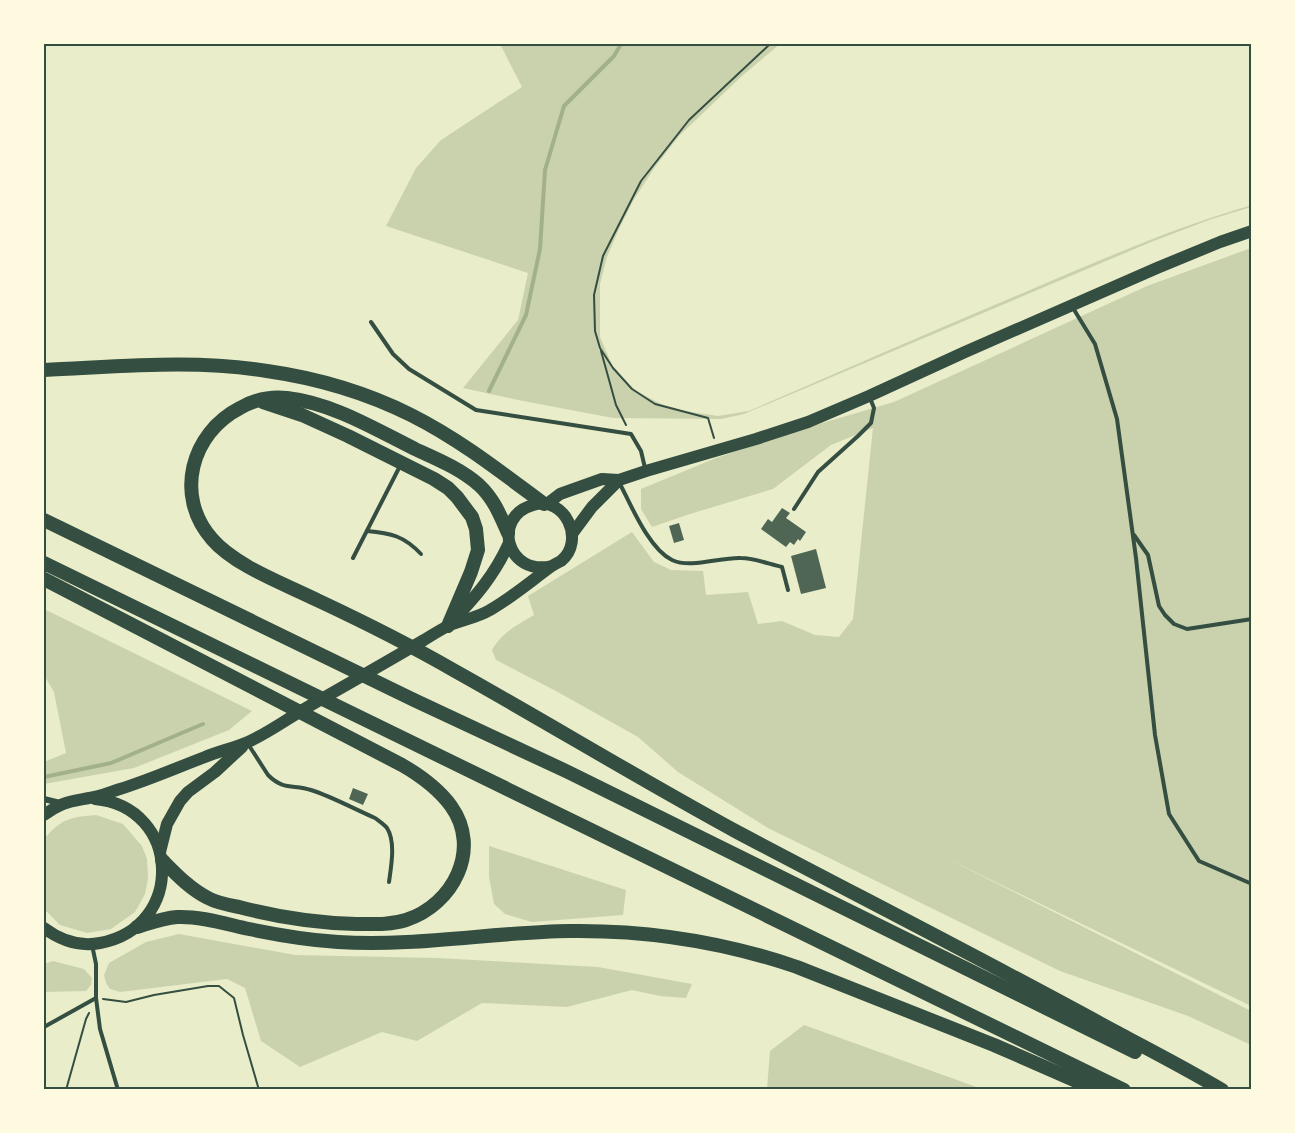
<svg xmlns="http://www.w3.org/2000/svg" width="1295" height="1133" font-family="'Exo 2',sans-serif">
  <rect width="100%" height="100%" fill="#e9edc9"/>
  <g fill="#cad2ad">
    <path d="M500 44H780L743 75 679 136 655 167 633 201 619 229 607 257 600 284V337L613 367 630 386 640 393 661 404 685 411 718 416 749 411C843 370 936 330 1030 290 1103 259 1175 227 1252 205L1251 207 1209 220 1151 242 744 414 721 419 613 418 518 400 463 388 518 320 528 273 386 226 416 168 441 140 522 87Z"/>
    <path d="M1251 248V1006L942 856 1251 1011V1045L1188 1016 1060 971 768 828 678 772 638 737 556 691 496 660 492 650C501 633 517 625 534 615L528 596 632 532 654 562 671 570 703 571 706 595 748 592 758 624 782 621 815 635 839 637 853 619 873 428 831 445 773 489 690 514 652 527 641 509V489L716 458 819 424 894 402 1147 286Z"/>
    <path d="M44 609 252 711 229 730 134 768 44 784V762L66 753 54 692 44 675Z"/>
    <path d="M96 815 123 824 142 846 147 859 148 879 145 894 135 912 111 929 87 933 60 925 44 909V839C61 819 70 817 96 815Z"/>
    <path d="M489 846 626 890 623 915 532 922 505 914 494 904 489 877Z"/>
    <path d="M179 934 295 955 438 958 598 967 692 984 686 998 660 996 632 990 567 1007 482 1003 417 1041 382 1032 300 1067 261 1041 245 988 227 979 120 992 110 989 106 983 104 975 109 963 146 942Z"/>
    <path d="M53 961 84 969 92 978 91 985 86 991 44 992V964Z"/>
    <path d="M804 1025 982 1089H767L770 1051Z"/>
  </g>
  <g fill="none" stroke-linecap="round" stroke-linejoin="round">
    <g stroke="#a3b18a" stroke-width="4">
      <path d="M489 391 526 315 540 249 545 170 564 106 614 56 621 44"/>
      <path d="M44 777 111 763 203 724"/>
    </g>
  </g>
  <g fill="#4f6655">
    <path d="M782 508 790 513 786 518 806 532 800 541 798 539 794 545 790 542 786 547 761 529 768 519 772 522Z"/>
    <path d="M679 523 684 540 674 543 669 526Z"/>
    <path d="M816 549 826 588 801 594 791 556Z"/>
    <path d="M353 788 368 794 363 805 349 799Z"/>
  </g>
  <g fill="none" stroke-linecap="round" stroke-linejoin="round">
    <g stroke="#344e41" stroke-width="2">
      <path d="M601 351 616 405 626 425"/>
      <path d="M714 438 708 418 655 404 632 389 613 368 600 348 595 331 594 295 603 256 641 181 689 120 770 44"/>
      <path d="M103 999 126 1002 154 995 208 986H219L234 998 243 1035 259 1090"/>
      <path d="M66 1090 86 1019 89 1013"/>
    </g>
    <g stroke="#344e41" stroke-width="4">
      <path d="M1073 308 1095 344 1117 419 1136 558 1155 735 1169 814 1199 861 1252 884"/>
      <path d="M371 322 393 354 409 369 476 410 631 434 641 451 645 468"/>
      <path d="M620 484C631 505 649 549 672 560 691 569 720 557 741 558 754 558 769 564 782 567L788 590"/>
      <path d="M794 509 818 472 858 436 871 423 874 408 870 398"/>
      <path d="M367 531C391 533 404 536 421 554"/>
      <path d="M1134 535 1148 555 1159 606 1165 615 1174 624 1187 629 1252 619"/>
      <path d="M353 558 400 466"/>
      <path d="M248 744 268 775C284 791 294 784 311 790 333 797 354 809 375 818 379 821 384 824 387 828 396 842 391 867 389 882"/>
      <path d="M92 945 96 964V998L100 1029 118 1090"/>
      <path d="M44 1027 96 998"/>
    </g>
    <path stroke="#344e41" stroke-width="6" d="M44 799 60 803"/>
    <g stroke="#344e41" stroke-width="12">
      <path d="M547 504 560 494 602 479 619 480 646 471 756 439 808 422 869 396 965 352 1157 268 1220 242 1252 231"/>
      <path d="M572 534 592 507 619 480"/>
      <path d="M451 623C476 596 494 576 509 543"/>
      <path d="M44 815C62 802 68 802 89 798 100 797 110 792 120 789 149 780 176 768 205 757 219 751 234 748 248 742 268 733 287 719 306 708 346 685 385 663 424 640 432 635 440 630 448 626 461 620 477 618 490 610 511 598 530 582 549 568 553 565 557 563 561 561 586 541 565 495 533 505 491 517 507 577 552 566"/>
      <path d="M160 852 167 824 180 801 188 792 215 772 242 747"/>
      <path d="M44 928C60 940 79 947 100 943 186 927 181 807 95 799"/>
    </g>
    <g stroke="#344e41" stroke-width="14">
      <path d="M44 370C117 367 194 359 267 371 316 378 367 393 411 415 459 439 501 472 544 504"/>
      <path d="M263 402 302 415 348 436 434 479 448 488 457 497 472 517 476 529 478 550 471 572 448 626"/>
      <path d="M44 520 414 700 568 772 1135 1052"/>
      <path d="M508 533C500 515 494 499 479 485 461 469 437 459 415 449 375 429 332 403 287 398 270 396 254 400 240 408 191 433 174 496 212 539 235 566 285 584 317 600 364 622 410 645 455 671 550 724 643 781 739 833 864 899 990 963 1114 1031 1150 1050 1187 1069 1222 1090"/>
      <path d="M44 563 1124 1090"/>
      <path d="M44 579 402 765C421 776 438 788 451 806 482 849 453 905 406 920 390 925 373 924 356 924 316 923 277 917 239 907 228 905 217 903 208 898 190 889 176 874 162 860"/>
      <path d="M137 927C150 923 163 918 177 917 200 916 226 924 249 929 278 935 308 940 338 942 416 947 493 932 570 931 647 930 724 942 797 967L994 1045 1097 1090"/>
    </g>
  </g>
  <rect width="1295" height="1133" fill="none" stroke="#fefae0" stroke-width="90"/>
  <rect x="45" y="45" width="1205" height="1043" fill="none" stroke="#344e41" stroke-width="2"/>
</svg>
